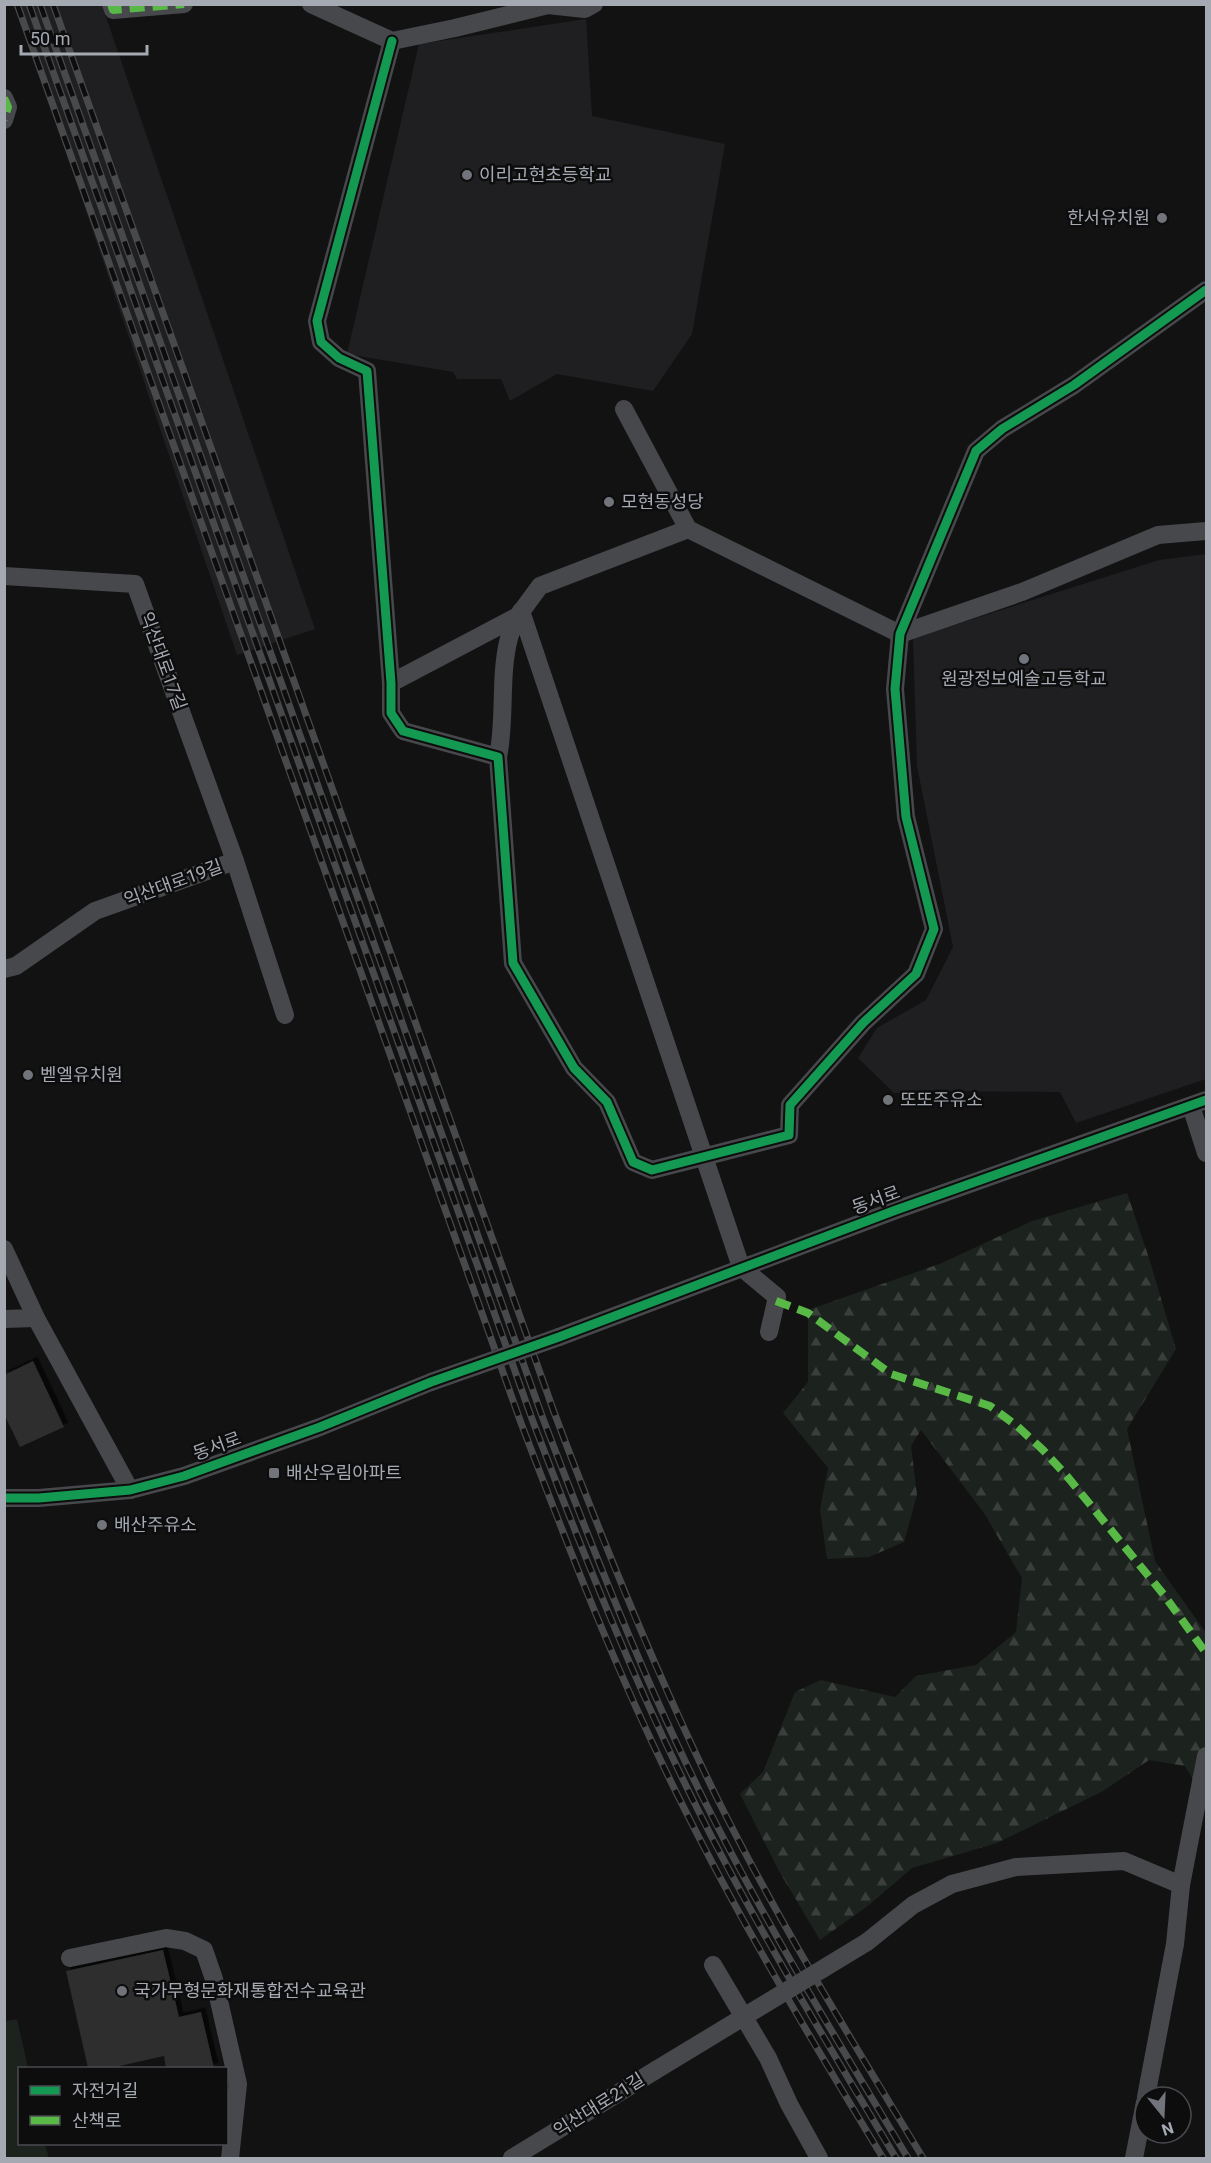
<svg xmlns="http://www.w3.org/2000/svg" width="1211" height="2163" font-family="Roboto,'Noto Sans KR',sans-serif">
  <defs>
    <pattern id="forest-firs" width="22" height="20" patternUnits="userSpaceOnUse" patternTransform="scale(1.5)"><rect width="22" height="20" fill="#1c221d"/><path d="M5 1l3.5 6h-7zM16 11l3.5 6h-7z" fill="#3a3f3b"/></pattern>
    <filter id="shadow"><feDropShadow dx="4.5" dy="-4.5" stdDeviation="0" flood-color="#0009"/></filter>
  </defs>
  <rect width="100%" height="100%" fill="#121213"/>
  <g fill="#1f1f21">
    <path d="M16 5H102L315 629 237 655Z"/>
    <path d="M586 19 592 116 725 144 692 334 653 391 557 374 510 401 501 379H457L453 372 347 354 419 44Z"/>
    <path d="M1206 554V1079L1076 1123 1060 1092 943 1091 894 1093 858 1058 877 1028 926 1000 953 947 917 766 913 638 1159 560Z"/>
  </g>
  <path fill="url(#forest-firs)" d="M1127 1193 1149 1258 1176 1349 1127 1429 1155 1561 1206 1633V1801L1185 1766 1149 1760 1103 1791 997 1843 912 1868 869 1905 820 1940 779 1871 740 1794 763 1772 795 1692 821 1680 895 1697 916 1676 976 1665 1016 1632 1022 1578 984 1513 921 1430 911 1446 917 1495 904 1542 869 1557 827 1559 820 1509 828 1468 783 1413 808 1382V1310L942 1263 1032 1221Z"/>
  <path fill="#1c221d" d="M17 2019 28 2068H20V2144H45L49 2158H5V2021Z"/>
  <g fill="#2d2d2e" filter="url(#shadow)">
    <path d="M33 1361 64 1427 20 1447 4 1414V1375Z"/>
    <path d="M163 1950 179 2017 201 2012 214 2068H166L164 2056 111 2068H88L66 1971Z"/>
  </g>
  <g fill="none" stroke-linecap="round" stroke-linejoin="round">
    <g stroke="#47484b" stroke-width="18">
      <path d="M111 4 113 10 184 4"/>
      <path d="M311 4 392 41 455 28 548 5 585 9 594 4"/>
      <path d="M392 41 317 321 321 342 339 358 367 371 391 683V713L403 731 498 757 513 963 574 1068 607 1102 633 1162 652 1170 789 1135 790 1105 863 1023 916 974 934 929 906 817 895 689 900 634 976 451 1002 429 1074 385 1206 290"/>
      <path d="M4 98 8 107 4 120"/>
      <path d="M624 409 688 529"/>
      <path d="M4 576 135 584 235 861 285 1015"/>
      <path d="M521 611 741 1267 777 1297 769 1332"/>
      <path d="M391 683 518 616 540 586 688 529 900 634 1022 592 1158 535 1206 531"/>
      <path d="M498 757C506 718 499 677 509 638 511 631 515 623 518 616"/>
      <path d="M4 969 16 966 95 911 235 861"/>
      <path d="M1191 1106 1206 1153"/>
      <path d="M4 1249 36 1318 130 1490"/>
      <path d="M4 1319 36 1318"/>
      <path d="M559 1337 896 1210 1206 1100"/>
      <path d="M4 1498H39L130 1490 184 1476 320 1427 431 1382"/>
      <path d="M867 1942 913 1905 952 1884 1016 1867 1124 1861 1181 1885"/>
      <path d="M70 1958 166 1938 185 1941 204 1950 214 1979 238 2084 230 2158"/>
      <path d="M713 1965 768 2058 789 2104 819 2158"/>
      <path d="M1146 2097 1175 1944 1181 1885 1206 1756"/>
      <path d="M512 2158 656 2070"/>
      <path d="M1134 2158 1145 2102"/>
    </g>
    <defs>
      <g id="rail">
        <path d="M17 4 521 1423C562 1530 603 1638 652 1742 719 1886 801 2023 883 2158"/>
        <path d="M29 4 532 1419C582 1551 634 1682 697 1808 757 1928 827 2043 896 2158"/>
        <path d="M40 4 542 1416C592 1547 643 1678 706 1804 767 1926 838 2042 908 2158"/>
        <path d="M53 4 554 1412C603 1542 655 1671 716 1796 778 1921 851 2039 923 2158"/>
      </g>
    </defs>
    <use href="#rail" stroke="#48494b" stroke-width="7"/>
    <use href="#rail" stroke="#0d0d0e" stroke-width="4.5" stroke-dasharray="14" stroke-linecap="butt"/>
    <g stroke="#47484b" stroke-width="18">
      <path d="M431 1382 559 1337"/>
      <path d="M656 2070 867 1942"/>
    </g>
    <g stroke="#58b947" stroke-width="8" stroke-dasharray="15 8" stroke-linecap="butt">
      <path d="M111 4 113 10 184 4"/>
      <path d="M4 98 8 107 4 120"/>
      <path d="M776 1301 808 1313 891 1374 990 1406 1017 1426 1043 1450 1066 1475 1164 1595 1206 1653"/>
    </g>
    <defs>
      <g id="cycleway">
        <path d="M392 41 317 321 321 342 339 358 367 371 391 683V713L403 731 498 757 513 963 574 1068 607 1102 633 1162 652 1170 789 1135 790 1105 863 1023 916 974 934 929 906 817 895 689 900 634 976 451 1002 429 1074 385 1206 290"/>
        <path d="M4 1498H39L130 1490 184 1476 320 1427 431 1382 559 1337 896 1210 1206 1100"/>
      </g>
    </defs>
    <use href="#cycleway" stroke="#0d0d0e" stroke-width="13"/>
    <use href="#cycleway" stroke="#139951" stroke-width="9"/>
  </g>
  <g fill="#71747a" stroke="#0d0d0e" stroke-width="2">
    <circle cx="467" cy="175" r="6"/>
    <circle cx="1162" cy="218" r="6"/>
    <circle cx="609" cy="502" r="6"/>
    <circle cx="1024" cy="659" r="6"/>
    <circle cx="28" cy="1075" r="6"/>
    <circle cx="888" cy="1100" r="6"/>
    <rect x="268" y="1467" width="12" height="12" rx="3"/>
    <circle cx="102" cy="1525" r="6"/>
    <circle cx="122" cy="1991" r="6"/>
  </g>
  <g text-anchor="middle" stroke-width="5" stroke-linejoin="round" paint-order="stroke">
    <g font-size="18" fill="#a4a9b2" stroke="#0d0d0e" text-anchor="start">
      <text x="479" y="181">이리고현초등학교</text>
      <text x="1150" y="224" text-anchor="end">한서유치원</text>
      <text x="621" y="508">모현동성당</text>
      <text x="1024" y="685" text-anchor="middle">원광정보예술고등학교</text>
      <text x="40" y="1081">벧엘유치원</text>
      <text x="900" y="1106">또또주유소</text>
      <text x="286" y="1479">배산우림아파트</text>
      <text x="114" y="1531">배산주유소</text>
      <text x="134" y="1997">국가무형문화재통합전수교육관</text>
    </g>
    <g font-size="18" fill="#a4a9b2" stroke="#0d0d0e">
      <text transform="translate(163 661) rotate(70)" y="6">익산대로17길</text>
      <text transform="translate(173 883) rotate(-20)" y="6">익산대로19길</text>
      <text transform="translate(876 1200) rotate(-20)" y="6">동서로</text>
      <text transform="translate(217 1446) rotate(-20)" y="6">동서로</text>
      <text transform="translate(599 2105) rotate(-32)" y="6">익산대로21길</text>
    </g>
  </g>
  <rect width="1211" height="2163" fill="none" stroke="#a4a9b2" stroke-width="12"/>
  <rect x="18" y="2067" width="210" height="78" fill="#0d0d0e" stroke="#494b50" stroke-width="1.5"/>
  <rect x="30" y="2086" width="30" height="9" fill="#139951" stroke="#494b50" stroke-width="1.5"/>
  <text x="72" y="2097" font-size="18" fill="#a4a9b2">자전거길</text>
  <rect x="30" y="2116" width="30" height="9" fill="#58b947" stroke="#494b50" stroke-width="1.5"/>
  <text x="72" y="2127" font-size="18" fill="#a4a9b2">산책로</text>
  <g transform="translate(1163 2115) rotate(162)"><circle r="28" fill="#0d0d0e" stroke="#494b50" stroke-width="1.5"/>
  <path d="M0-4.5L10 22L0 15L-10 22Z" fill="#71747a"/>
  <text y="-9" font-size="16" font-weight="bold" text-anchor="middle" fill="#a4a9b2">N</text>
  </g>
  <path d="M21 45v9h126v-9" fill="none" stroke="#a4a9b2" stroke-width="3"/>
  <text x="30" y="45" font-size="18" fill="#a4a9b2" stroke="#0d0d0e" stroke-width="4.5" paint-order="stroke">50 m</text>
</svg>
